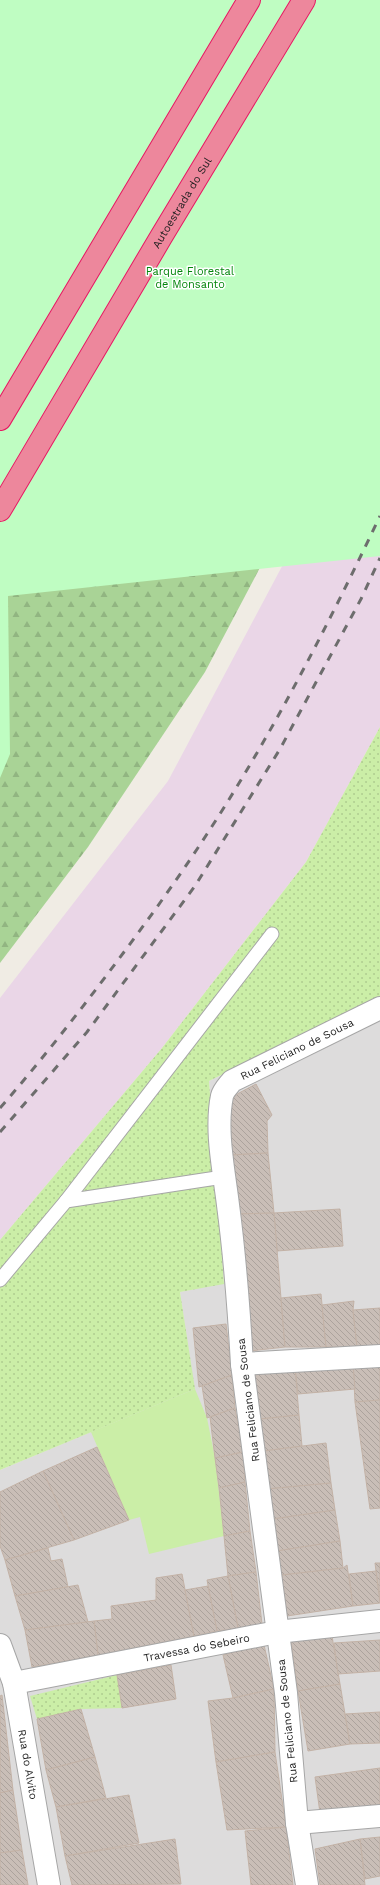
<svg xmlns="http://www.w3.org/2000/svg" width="380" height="1885" font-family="'Work Sans',sans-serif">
  <defs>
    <pattern id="grass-dots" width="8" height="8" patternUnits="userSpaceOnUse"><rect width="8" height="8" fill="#cbeea7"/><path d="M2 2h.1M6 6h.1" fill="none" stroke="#aecc8f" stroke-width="1.8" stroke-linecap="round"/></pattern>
    <pattern id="forest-firs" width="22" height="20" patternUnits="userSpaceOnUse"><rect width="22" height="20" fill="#a9d396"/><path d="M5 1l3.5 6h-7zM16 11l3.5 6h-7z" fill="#91b581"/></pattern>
    <pattern id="building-back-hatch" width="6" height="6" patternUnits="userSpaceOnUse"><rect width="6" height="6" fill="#c9beb7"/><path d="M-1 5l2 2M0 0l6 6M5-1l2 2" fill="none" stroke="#aca39d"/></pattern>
  </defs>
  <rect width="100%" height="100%" fill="#f0ece4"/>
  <path fill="#dddcdc" d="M380 997V1885H0V1470L194 1389 180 1292 224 1283 209 1081Z"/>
  <path fill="#ead6e7" d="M380 366V727L306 862 162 1048 0 1240V998L168 781 338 461Z"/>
  <g fill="url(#grass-dots)">
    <path d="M380 727V997L209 1081 224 1284 180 1292 195 1389 0 1470V1240L162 1048 306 862Z"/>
    <path d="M117 1675 122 1708 81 1709 37 1719 30 1696Z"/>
  </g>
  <path fill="url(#forest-firs)" d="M380 0 361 376 205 672 88 847 0 963V546Z"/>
  <path fill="#bffdc2" d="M0 0H380V556L8 596 10 754 0 778Z"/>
  <path fill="#cbeea7" d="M195 1389 207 1418 215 1458 224 1536 149 1554 140 1517 129 1520 91 1432Z"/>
  <g fill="url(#building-back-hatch)" stroke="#c3b2a6">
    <path d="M256 1084 272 1115 267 1121 268 1153 231 1155 230 1104 233 1097 239 1093Z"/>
    <path d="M268 1153 274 1213 236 1214 231 1155Z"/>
    <path d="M340 1209 343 1246 277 1251 274 1213Z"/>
    <path d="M274 1213 285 1347 250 1351 236 1214Z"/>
    <path d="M321 1294 326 1347H285L281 1298Z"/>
    <path d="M354 1301 353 1310 357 1347H326L322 1305Z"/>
    <path d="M380 1308V1345L357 1347 353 1310Z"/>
    <path d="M226 1324 232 1375 199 1387 193 1328Z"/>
    <path d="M380 1362V1400L355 1402 353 1364Z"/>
    <path d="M353 1364 355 1389 298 1394 295 1368Z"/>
    <path d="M295 1368 299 1415 260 1419 252 1371Z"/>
    <path d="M232 1375 235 1408 207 1418 202 1386Z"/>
    <path d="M380 1400V1508L370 1509 355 1402Z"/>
    <path d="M235 1408 243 1452 215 1458 210 1417Z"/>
    <path d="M299 1415 302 1446 264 1451 260 1419Z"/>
    <path d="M326 1443 331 1483 267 1489 264 1451Z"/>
    <path d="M97 1447 129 1520 74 1540 43 1471Z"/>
    <path d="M243 1452 245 1482 219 1488 215 1458Z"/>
    <path d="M43 1471 74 1540 5 1560 0 1546V1492Z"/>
    <path d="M245 1482 250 1531 224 1536 219 1488Z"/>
    <path d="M331 1483 335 1510 273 1519 267 1489Z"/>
    <path d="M335 1510 340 1541 277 1551 273 1519Z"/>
    <path d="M250 1531 256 1572 228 1576 224 1536Z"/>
    <path d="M340 1541 343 1568 282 1575 277 1551Z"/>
    <path d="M48 1548 51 1561 62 1559 68 1587 15 1596 5 1560Z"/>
    <path d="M375 1563H380V1602L376 1571Z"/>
    <path d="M347 1565 353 1606 287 1616 282 1575 343 1568Z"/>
    <path d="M376 1571 380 1603 353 1606 349 1574Z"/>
    <path d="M256 1572 262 1624 238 1628 228 1576Z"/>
    <path d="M182 1574 194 1636 98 1655 94 1621 112 1619 111 1606 156 1600V1578Z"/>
    <path d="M228 1576 238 1628 217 1631 207 1580Z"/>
    <path d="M78 1585 88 1622 25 1630 15 1596Z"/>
    <path d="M208 1586 217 1631 194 1636 185 1590Z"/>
    <path d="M94 1621 98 1655 32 1667 25 1630Z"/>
    <path d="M332 1636 340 1684 298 1691 291 1641Z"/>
    <path d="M380 1640V1671L338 1674 334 1643Z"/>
    <path d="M264 1645 274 1689 233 1698 223 1655Z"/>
    <path d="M171 1665 176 1699 122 1708 117 1675Z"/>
    <path d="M340 1684 350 1744 308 1751 298 1691Z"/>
    <path d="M274 1689 275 1752 216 1762 208 1701 233 1698Z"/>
    <path d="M2 1695 13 1790 0 1793V1696Z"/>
    <path d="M81 1709 95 1757 46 1770 37 1719Z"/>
    <path d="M380 1712V1743L350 1744 345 1714Z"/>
    <path d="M275 1752 286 1827 227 1830 216 1762Z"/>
    <path d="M95 1757 106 1798 56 1807 46 1770Z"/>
    <path d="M380 1768V1804L320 1813 315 1777Z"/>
    <path d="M13 1790 22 1850 0 1853V1793Z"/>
    <path d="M129 1795 139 1843 65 1856 56 1807Z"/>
    <path d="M286 1827 293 1885H251L245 1831Z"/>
    <path d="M380 1837V1876L365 1879 360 1839Z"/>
    <path d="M175 1839 181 1884 72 1885 65 1856Z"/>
    <path d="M360 1839 365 1885H320L315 1849Z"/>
    <path d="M22 1850 28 1885H0V1853Z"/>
  </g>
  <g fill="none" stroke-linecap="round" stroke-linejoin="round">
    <defs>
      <g id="lane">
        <path d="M66 1201 272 934"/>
        <path d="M0 1280 66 1201 223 1177"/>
      </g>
      <g id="street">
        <path d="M242 1364 380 1356"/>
        <path id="s1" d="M0 1645 14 1683 49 1885"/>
        <path id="s2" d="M14 1683 277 1632 380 1621"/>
        <path d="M297 1823 380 1816"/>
        <path id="s3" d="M307 1885 297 1823 286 1693 242 1364C239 1311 235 1258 228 1205 224 1171 215 1130 222 1096 223 1091 228 1086 232 1081L380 1008"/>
      </g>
      <g id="highway">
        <path d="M0 419 249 0"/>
        <path id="s4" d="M0 510 161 237 304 0"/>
      </g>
    </defs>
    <use href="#lane" stroke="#a6a6a6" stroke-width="15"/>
    <use href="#street" stroke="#a6a6a6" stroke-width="24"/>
    <use href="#highway" stroke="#e71863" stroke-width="24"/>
    <use href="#lane" stroke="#fff" stroke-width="13"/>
    <use href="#street" stroke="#fff" stroke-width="22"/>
    <use href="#highway" stroke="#ed879c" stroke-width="22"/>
    <g stroke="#6d6d6d" stroke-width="3" stroke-dasharray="8 8" stroke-linecap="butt">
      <path d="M0 1108C35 1068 68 1026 100 984 137 935 174 885 207 834 273 733 328 625 380 516"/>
      <path d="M0 1132 87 1032 195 886 280 749 361 599 380 558"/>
    </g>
  </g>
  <g text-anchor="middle" stroke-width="3" stroke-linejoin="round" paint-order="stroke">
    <g font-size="11" fill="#1f1f1f" stroke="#fff">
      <text dy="4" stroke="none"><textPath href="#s4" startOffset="357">Autoestrada do Sul</textPath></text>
      <text dy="4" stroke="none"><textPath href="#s3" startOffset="885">Rua Feliciano de Sousa</textPath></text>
      <text transform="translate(248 1400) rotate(-97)" y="4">Rua Feliciano de Sousa</text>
      <text dy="4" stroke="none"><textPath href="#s2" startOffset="186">Travessa do Sebeiro</textPath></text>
      <text transform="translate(287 1721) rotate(-96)" y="4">Rua Feliciano de Sousa</text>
      <text dy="4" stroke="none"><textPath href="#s1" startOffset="123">Rua do Alvito</textPath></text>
    </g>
    <g font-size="11" fill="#04860c" stroke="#fff">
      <text x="190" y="275">Parque Florestal<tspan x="190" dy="13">de Monsanto</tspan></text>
    </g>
  </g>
</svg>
